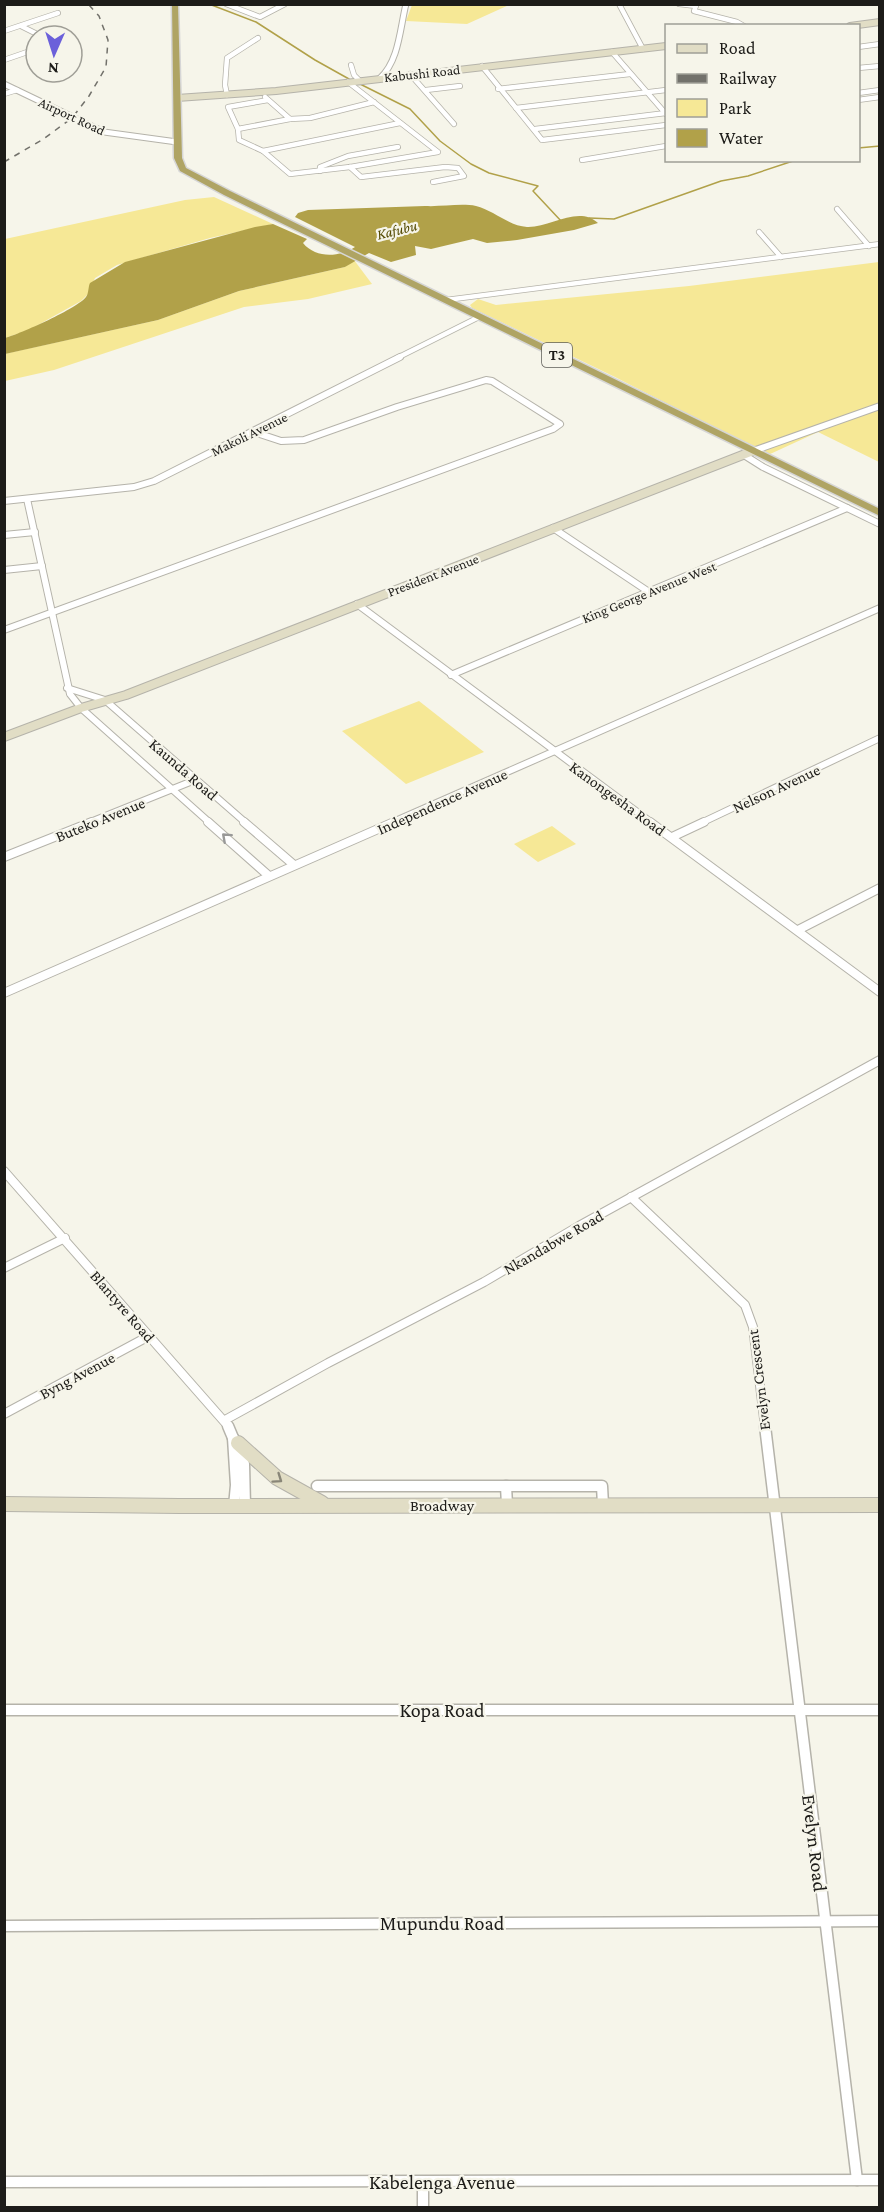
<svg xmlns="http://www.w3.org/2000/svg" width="884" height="2212" font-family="'Crimson Pro',serif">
  <rect width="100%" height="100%" fill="#f6f5ea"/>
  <g fill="#f6e896">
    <path d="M412 5V4L509 5 467 24 406 21Z"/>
    <path d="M214 197 273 224 210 238 117 265 95 278 88 294 81 301 29 330 5 338V239L185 200Z"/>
    <path d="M354 260 372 284 308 299 244 307 54 370 5 381 4 354 158 320 239 291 345 267Z"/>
    <path d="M879 262V462L818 432 768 455 615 377 472 308 470 305 478 299 496 305 689 286Z"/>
    <path d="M419 701 484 752 406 784 342 731Z"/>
    <path d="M552 826 576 844 538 862 514 844Z"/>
  </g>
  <path fill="#b1a149" d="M425 206C441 207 461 203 476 206 493 210 509 226 527 227 550 228 578 205 598 223L574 230 517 240 487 243 473 239 431 249 415 246 416 255 391 262 369 253 345 267 239 291 158 320 5 354V338C20 334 78 308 86 297 89 293 88 287 90 283L125 262 255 227 273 224 307 239 303 243C316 259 340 257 355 247L295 217 298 213 308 210Z"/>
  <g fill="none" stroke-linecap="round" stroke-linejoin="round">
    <g stroke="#b1a149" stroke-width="1.5">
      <path d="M209 4 256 22 315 60 349 79"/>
      <path d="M358 83 410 109 440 141 471 164 489 173 538 186 533 191 562 222"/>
      <path d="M858 148 880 146"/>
      <path d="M589 218 614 219 721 181 748 176 796 160"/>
    </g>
    <defs>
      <g id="minor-far3">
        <path d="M226 4 260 17 285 4"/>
        <path d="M619 4 643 49"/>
        <path d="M679 4 696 6 694 11 737 22 744 26"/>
        <path d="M21 26 41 36"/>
        <path d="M4 31 58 13"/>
        <path d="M858 47 880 44"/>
        <path d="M612 52 666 114"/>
        <path d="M4 60 36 49"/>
        <path d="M351 65 354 75 359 80"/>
        <path d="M482 66 542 140 666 125"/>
        <path d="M858 68 880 66"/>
        <path d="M410 74 454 124"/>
        <path d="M498 89 630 74"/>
        <path d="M426 90 460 86"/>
        <path d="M858 93 880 90"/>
        <path d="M4 94 17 90"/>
        <path d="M227 95 225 85 227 58 258 38"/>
        <path d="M268 100 228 107 238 129 239 140 263 151 290 174 350 167 438 152 348 82"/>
        <path d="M858 100 880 97"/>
        <path d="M516 108 666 90"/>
        <path d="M290 119 310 118 374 102"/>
        <path d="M238 129 290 119 265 97"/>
        <path d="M535 129 666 113"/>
        <path d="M263 151 400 123"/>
        <path d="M582 160 666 146"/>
        <path d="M350 167 361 177 445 167 458 168 464 176 433 182"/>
        <path d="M320 171V167L348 156 398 147"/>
        <path d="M837 209 869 246"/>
        <path d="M759 232 781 257"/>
        <path d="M446 300 880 244"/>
        <path d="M397 358 479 317"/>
      </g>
      <g id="minor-far2">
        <path d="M753 451 880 406"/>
        <path d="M744 455 763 467 880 524"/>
        <path d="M27 499 70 694 81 708 210 823"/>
        <path d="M4 501 134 487 154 481 400 357"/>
        <path d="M553 528 649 592"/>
        <path d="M4 535 35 532"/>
        <path d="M4 570 42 566"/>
        <path d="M357 604 652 823"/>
        <path d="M4 630 553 429 560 424 492 381 486 380 397 407 304 440 281 441 254 432"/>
        <path d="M451 675 847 508"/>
        <path d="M67 688 105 700 246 823"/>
        <path d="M88 823 195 780"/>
        <path d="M391 823 880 608"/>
        <path d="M701 823 880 738"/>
      </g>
      <g id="minor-far1">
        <path d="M208 822 269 876"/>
        <path d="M244 822 294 865"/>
        <path d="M650 822 880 992"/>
        <path d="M672 837 704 822"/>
        <path d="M4 857 92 822"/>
        <path d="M798 930 880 888"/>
        <path d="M4 993 394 822"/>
        <path d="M4 1171 229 1427"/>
        <path d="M631 1197 745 1305 753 1327 765 1427"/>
        <path d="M4 1268 65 1238"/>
        <path d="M4 1414 149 1336"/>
        <path d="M225 1420 328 1363 484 1282 579 1226 880 1060"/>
      </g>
      <g id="minor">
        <path d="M228 1426 244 1464 245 1506"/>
        <path d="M765 1426 857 2180"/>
        <path d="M233 1438 236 1485 234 1506"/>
        <path d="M317 1486H602L603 1505"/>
        <path d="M506 1486 507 1505"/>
        <path d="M4 1710H880"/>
        <path d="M4 1926 880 1921"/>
        <path d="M4 2182 880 2180"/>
        <path d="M423 2182V2208"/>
      </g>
      <g id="tertiary">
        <path d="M380 78C399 61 400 28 406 4"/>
        <path d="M4 84 104 132 177 142"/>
      </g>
      <g id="secondary-far2">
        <path d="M850 26 880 22"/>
        <path d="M177 98 276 91 666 46"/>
      </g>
      <path id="secondary-far1" d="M4 737 81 708 126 695 753 451"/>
      <g id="secondary">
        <path d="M238 1443 277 1478 322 1503"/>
        <path d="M4 1504 179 1506 880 1505"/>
      </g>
      <path id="trunk" d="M172 4H178L182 158 186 168 230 191 880 509V516L224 195 180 171 174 158Z"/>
    </defs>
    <use href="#minor-far3" stroke="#b5b3aa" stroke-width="6"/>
    <use href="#minor-far2" stroke="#b5b3aa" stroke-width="8"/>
    <use href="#minor-far1" stroke="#b5b3aa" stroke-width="10"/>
    <use href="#minor" stroke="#b5b3aa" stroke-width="13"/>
    <use href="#tertiary" stroke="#b5b3aa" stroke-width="7"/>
    <use href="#secondary-far2" stroke="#b5b3aa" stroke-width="8"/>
    <use href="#secondary-far1" stroke="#b5b3aa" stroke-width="10"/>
    <use href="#secondary" stroke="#b5b3aa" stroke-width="16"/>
    <use href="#trunk" stroke="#d6d6d6" stroke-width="3"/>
    <use href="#minor-far3" stroke="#fff" stroke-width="4.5"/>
    <use href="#minor-far2" stroke="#fff" stroke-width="6"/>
    <use href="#minor-far1" stroke="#fff" stroke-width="8"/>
    <use href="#minor" stroke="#fff" stroke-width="10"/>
    <use href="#tertiary" stroke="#fff" stroke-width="5"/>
    <use href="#secondary-far2" stroke="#e1ddc5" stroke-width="6"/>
    <use href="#secondary-far1" stroke="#e1ddc5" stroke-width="8"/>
    <use href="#secondary" stroke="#e1ddc5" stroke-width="14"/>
    <use href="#trunk" fill="#afa464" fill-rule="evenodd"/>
    <path stroke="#72716b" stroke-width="1.5" stroke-dasharray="6 6" stroke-linecap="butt" d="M4 162 42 140 72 118 89 96 106 67 108 40 99 16 88 4"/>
  </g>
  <defs><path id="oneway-chevron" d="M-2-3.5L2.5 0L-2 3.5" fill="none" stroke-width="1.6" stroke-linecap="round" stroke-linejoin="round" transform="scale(1.5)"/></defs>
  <use stroke="#999998" href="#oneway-chevron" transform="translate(226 837) rotate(-138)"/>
  <use stroke="#898678" href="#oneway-chevron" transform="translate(278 1479) rotate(35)"/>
  <g text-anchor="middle" stroke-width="4.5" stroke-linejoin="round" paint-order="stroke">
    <g font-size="14" fill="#1d1c19" stroke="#f6f5ea">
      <text transform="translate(422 73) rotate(-6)" y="5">Kabushi Road</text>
      <text transform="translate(72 116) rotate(25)" y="5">Airport Road</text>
      <text transform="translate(249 434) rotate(-26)" y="5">Makoli Avenue</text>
      <text transform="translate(433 575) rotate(-21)" y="5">President Avenue</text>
      <text transform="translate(649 592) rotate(-22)" y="5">King George Avenue West</text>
    </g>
    <g font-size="15" font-style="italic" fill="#534900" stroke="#f6f5ea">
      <text transform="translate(397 230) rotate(-14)" y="5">Kafubu</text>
    </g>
    <rect fill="#f6f5ea" stroke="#5e5d58" stroke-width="1.5" x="542" y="343" width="30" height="24" rx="4.5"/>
    <g font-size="15" font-weight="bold" fill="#1d1c19">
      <text x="557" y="360">T3</text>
    </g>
    <g font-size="16" fill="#1d1c19" stroke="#f6f5ea">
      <text transform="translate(184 769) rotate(41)" y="6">Kaunda Road</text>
      <text transform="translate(776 788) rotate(-25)" y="6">Nelson Avenue</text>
      <text transform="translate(618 798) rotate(36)" y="6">Kanongesha Road</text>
      <text transform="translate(442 801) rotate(-24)" y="6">Independence Avenue</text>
      <text transform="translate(100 819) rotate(-22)" y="6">Buteko Avenue</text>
      <text transform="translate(553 1242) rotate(-30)" y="6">Nkandabwe Road</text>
      <text transform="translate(123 1306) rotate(49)" y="6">Blantyre Road</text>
      <text transform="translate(77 1375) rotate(-28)" y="6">Byng Avenue</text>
      <text transform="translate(758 1380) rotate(-97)" y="6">Evelyn Crescent</text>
      <text x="442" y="1511">Broadway</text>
    </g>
    <g font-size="20" fill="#1d1c19" stroke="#f6f5ea">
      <text x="442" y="1717">Kopa Road</text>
      <text transform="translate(815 1843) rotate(83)" y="7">Evelyn Road</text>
      <text x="442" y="1930">Mupundu Road</text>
      <text x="442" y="2189">Kabelenga Avenue</text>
    </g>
  </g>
  <rect width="884" height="2212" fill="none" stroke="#1d1c19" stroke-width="12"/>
  <rect x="665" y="24" width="195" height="138" fill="#f6f5ea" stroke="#9f9e96" stroke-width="1.5"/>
  <rect x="677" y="44" width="30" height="9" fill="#e1ddc5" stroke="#9f9e96" stroke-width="1.5"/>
  <text x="719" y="54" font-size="18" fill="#1d1c19">Road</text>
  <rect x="677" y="74" width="30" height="9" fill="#72716b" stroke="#9f9e96" stroke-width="1.5"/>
  <text x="719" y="84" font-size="18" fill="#1d1c19">Railway</text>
  <rect x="677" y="99" width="30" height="18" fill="#f6e896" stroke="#9f9e96" stroke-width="1.5"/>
  <text x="719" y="114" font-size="18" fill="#1d1c19">Park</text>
  <rect x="677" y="129" width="30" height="18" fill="#b1a149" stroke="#9f9e96" stroke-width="1.5"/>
  <text x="719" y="144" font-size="18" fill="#1d1c19">Water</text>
  <g transform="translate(54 54) rotate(183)"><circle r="28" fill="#f6f5ea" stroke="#9f9e96" stroke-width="1.5"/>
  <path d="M0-4.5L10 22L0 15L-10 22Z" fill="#6b60da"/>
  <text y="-9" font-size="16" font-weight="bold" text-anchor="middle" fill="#1d1c19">N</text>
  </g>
</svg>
